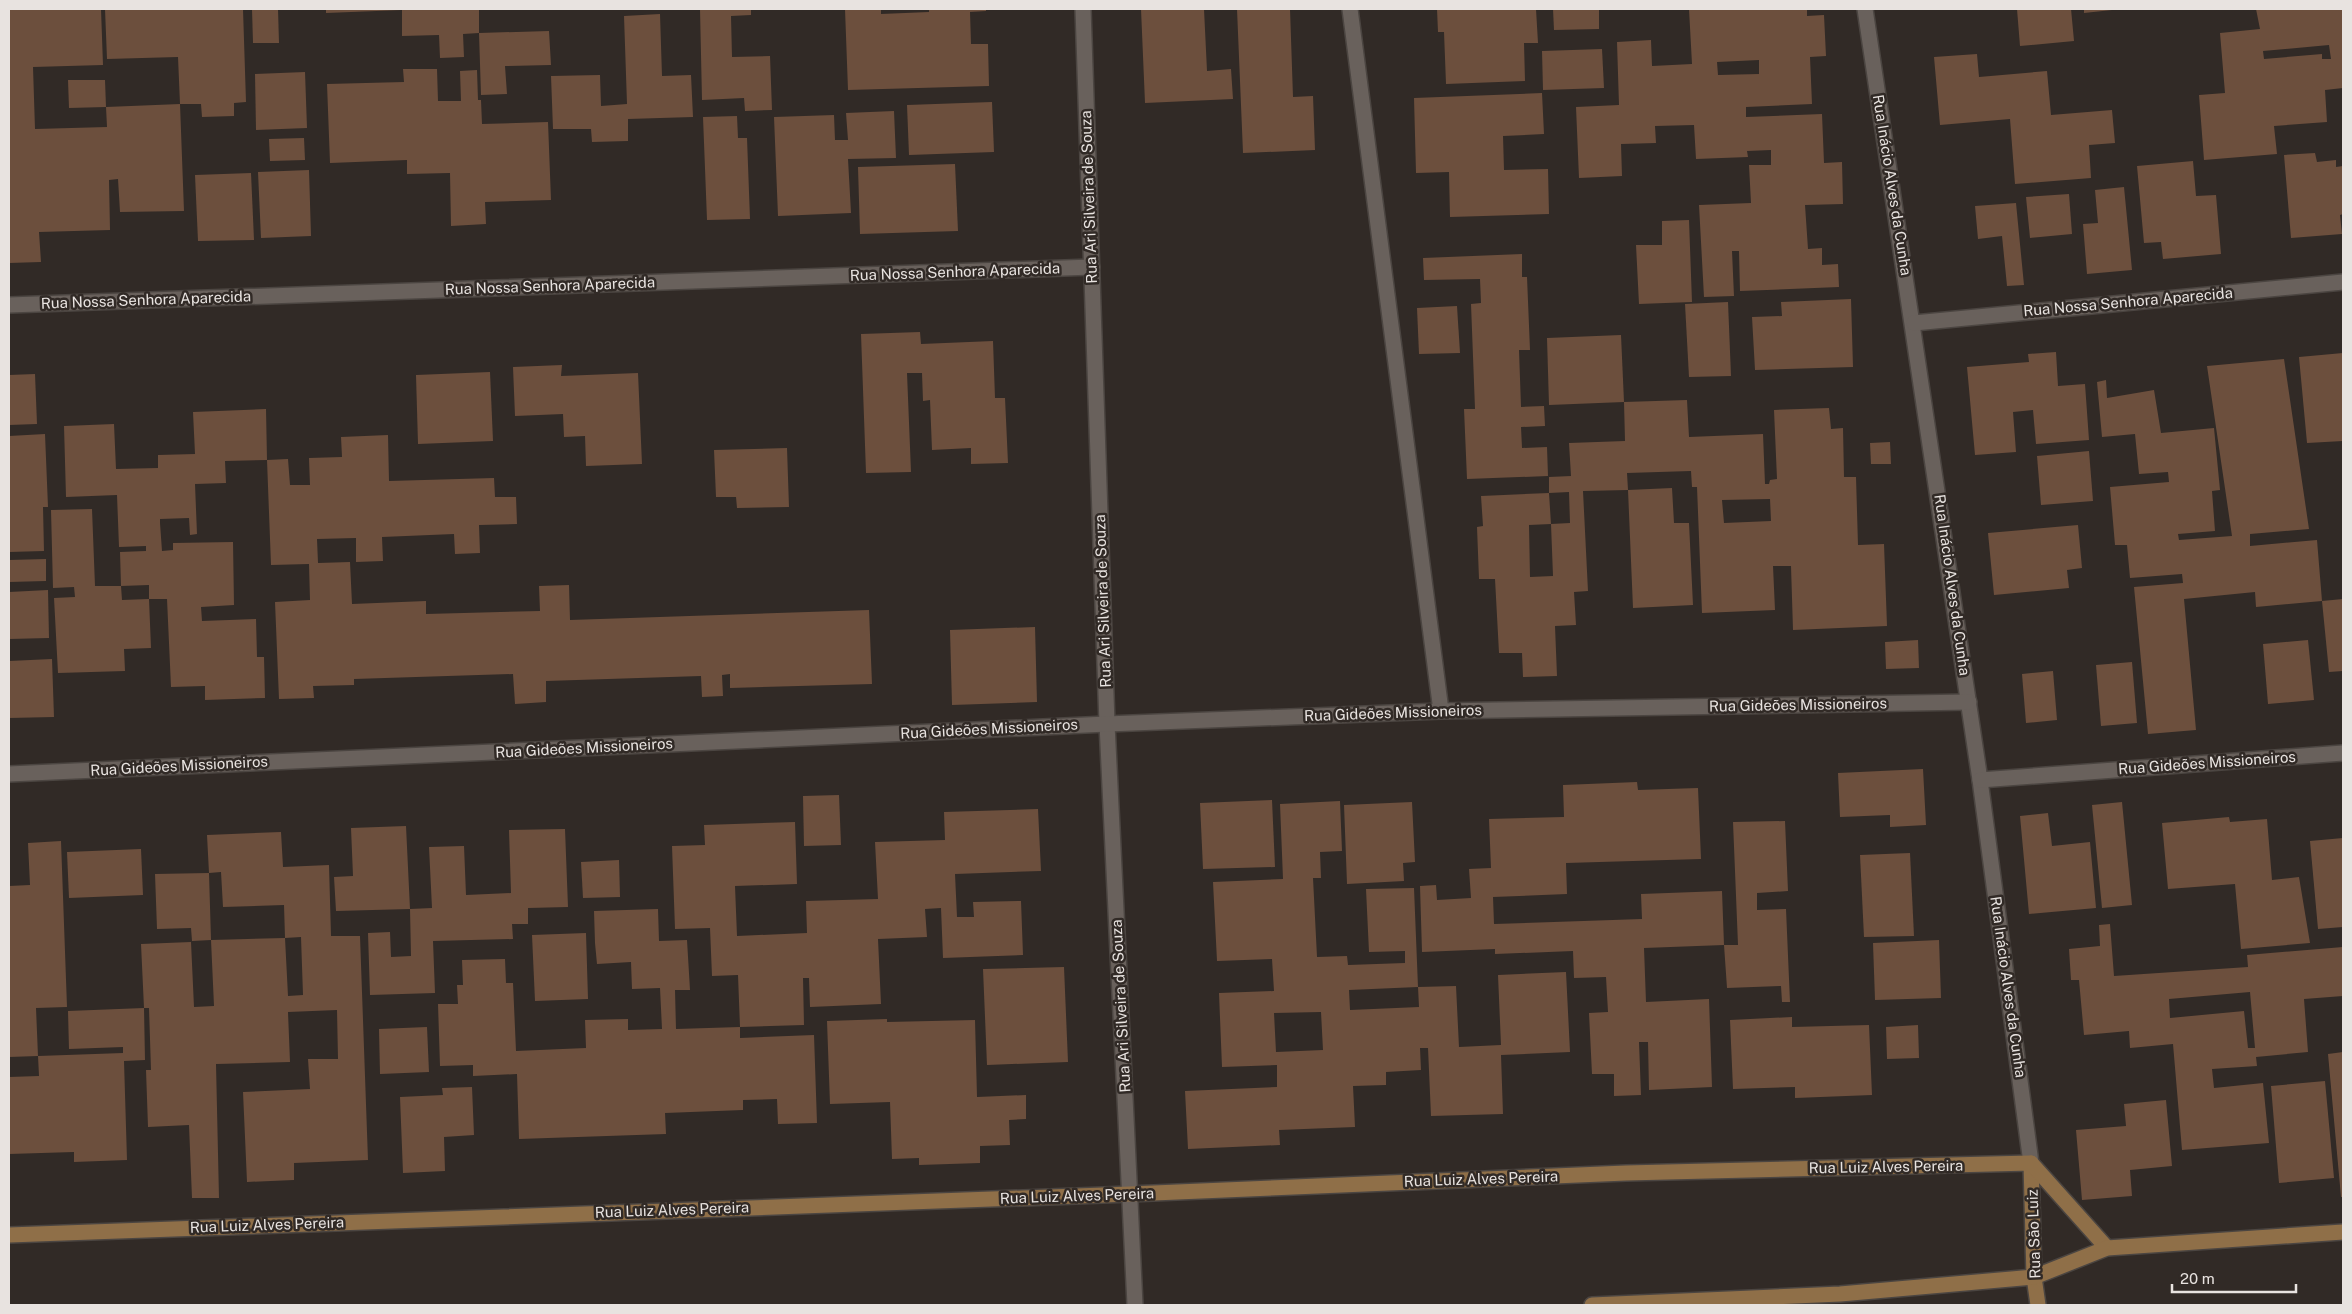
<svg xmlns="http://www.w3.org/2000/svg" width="2352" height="1314" font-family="'Public Sans',sans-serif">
  <rect width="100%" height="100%" fill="#312a26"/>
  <g fill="#6c4f3d" fill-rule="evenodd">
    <path d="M9 9H101L103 65 33 67 35 129 107 127 106 107 180 104 184 211 120 212 118 179 109 180 110 230 39 232 41 262 9 263Z"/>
    <path d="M105 9H243L246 102 234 103V116L202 117 201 104H180L178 57 107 59Z"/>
    <path d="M252 9H278L279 43H253Z"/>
    <path d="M326 9H479V33L463 34 464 57 440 58 439 35 402 36V10L326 13Z"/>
    <path d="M700 9H751V15L731 16 732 57 770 56 772 110 745 111 744 98 702 100Z"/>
    <path d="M845 9H881V14L929 12V9H986V11L970 12 971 44H988L989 86 848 90Z"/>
    <path d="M1141 9H1204L1207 71 1231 69 1233 99 1145 103Z"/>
    <path d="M1237 9H1290L1293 97 1313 96 1315 150 1243 153Z"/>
    <path d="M1437 9H1536L1538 43H1524L1525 81 1446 84 1444 32H1438Z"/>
    <path d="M1553 9H1599V29L1554 30Z"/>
    <path d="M1689 9H1807V16L1824 15 1826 56 1810 57 1812 104 1746 107V117L1822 114 1824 163 1842 162 1843 204 1805 205 1808 249 1822 248V265L1838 264 1839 287 1740 291 1739 251H1732L1734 296 1704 297 1699 205 1751 203 1749 165H1771V150L1747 151 1748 157 1696 159 1694 125 1655 126 1656 143 1621 144 1622 176 1579 178 1576 107 1619 105 1617 42 1651 40 1652 66 1692 64ZM1759 60V74L1718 75 1717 62Z"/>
    <path d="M2017 9H2071L2074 41 2020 46Z"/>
    <path d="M2084 9H2112V10L2084 13Z"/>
    <path d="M2256 9H2343V88L2325 90 2327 122 2274 126 2277 154 2204 160 2199 95 2225 93 2220 33 2260 29ZM2329 45 2331 59H2322V54L2264 59 2263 51Z"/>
    <path d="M660 14 662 76 691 75 693 117 628 119V141L592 142 591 129H553L551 76 600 75 601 106 627 104 624 16Z"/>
    <path d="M549 31 551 65 505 66 507 94 481 95 479 33Z"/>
    <path d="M1602 49 1604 88 1543 90 1542 51Z"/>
    <path d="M1977 54 1979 77 2047 71 2051 115 2112 110 2115 143 2089 145 2091 178 2015 184 2010 119 1940 125 1934 57Z"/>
    <path d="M403 69H437L438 101H461L460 71 477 70 478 100H481L482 124 548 122 551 200 485 202 486 224 451 226 450 173 407 174V160L330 163 327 84 404 82Z"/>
    <path d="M305 72 307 128 256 130 255 74Z"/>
    <path d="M68 80H105L106 107 69 108Z"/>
    <path d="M1542 93 1544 134 1503 136 1504 170 1548 169 1549 214 1450 217 1449 172 1416 173 1414 98Z"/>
    <path d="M992 102 994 152 909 155 907 105Z"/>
    <path d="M894 111 896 158 848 159 851 213 778 216 774 117 834 115 835 140H848L846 113Z"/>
    <path d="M737 116 738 138H747L750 219 707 220 703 117Z"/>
    <path d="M304 138 305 160 270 161 269 139Z"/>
    <path d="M2315 153 2317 162 2336 160V167L2343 166V214L2340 215 2342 234 2291 238 2284 155Z"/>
    <path d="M2193 161 2196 196 2216 195 2221 254 2163 259 2161 242 2144 243 2137 166Z"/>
    <path d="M955 164 958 231 860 234 858 167Z"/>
    <path d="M309 170 311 236 261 238 258 172Z"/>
    <path d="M251 173 254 240 198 241 195 175Z"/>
    <path d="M2124 187 2132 270 2087 274 2083 224 2098 223 2095 190Z"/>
    <path d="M2069 194 2072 234 2030 238 2026 197Z"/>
    <path d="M2016 203 2024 285 2007 286 2002 236 1978 239 1975 206Z"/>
    <path d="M1689 220 1692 302 1639 304 1636 245H1662V221Z"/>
    <path d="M1522 254V277H1527L1530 350H1519L1521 407 1544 406 1545 426 1521 427 1522 448 1547 447 1548 476 1467 479 1464 409H1475L1471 304 1481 303 1480 279 1424 280 1423 258Z"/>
    <path d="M1851 299 1853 367 1755 370 1752 317 1782 316 1781 302Z"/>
    <path d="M1728 302 1731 376 1689 377 1685 304Z"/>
    <path d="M1457 306 1460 353 1419 354 1417 308Z"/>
    <path d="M920 332 921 344 993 341 995 398H1005L1008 463 971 464V448L932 450 930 400 923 401 922 373H907L911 472 866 473 861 334Z"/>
    <path d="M1621 335 1624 402 1549 405 1547 338Z"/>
    <path d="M2056 352 2058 386 2085 384 2089 440 2036 444 2033 410 2013 412 2016 452 1975 455 1967 367 2029 362 2028 354Z"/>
    <path d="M2343 353V441L2307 443 2299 357Z"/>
    <path d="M2284 359 2309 529 2250 534V546L2317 540 2322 601 2343 599V671L2329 672 2322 601 2256 607 2255 592 2184 599 2196 730 2148 734 2134 587 2183 583 2182 574 2130 578 2127 545H2115L2110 487 2169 482 2168 472 2139 474 2135 434 2102 437 2097 382 2106 380 2107 398 2154 390 2161 433 2214 428 2220 490 2212 491 2215 531 2178 534 2179 540 2232 536 2207 366Z"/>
    <path d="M562 365 561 376 638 373 642 464 586 466 585 436 564 437 563 414 515 416 513 367Z"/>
    <path d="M490 372 493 441 418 444 416 375Z"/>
    <path d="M35 374 37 424 9 425V375Z"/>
    <path d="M1687 400 1689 437 1763 434 1765 484H1769L1770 480 1777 479 1774 410 1829 408 1831 429 1843 428 1844 477H1856L1858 545 1884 544 1887 626 1793 630 1791 566H1773L1775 610 1702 613 1697 487H1692L1691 471 1627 473 1628 490 1583 491 1588 591 1574 592 1576 625 1555 626 1557 676 1523 677 1522 653H1499L1495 579H1479L1477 527 1483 526 1481 496 1549 493 1551 524 1529 525 1530 577 1553 576 1551 524 1570 523 1569 492 1549 493V477L1571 476 1569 443 1625 441 1624 402ZM1770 499 1771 521 1724 523 1722 500Z"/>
    <path d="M266 409 267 460 225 461 226 483 195 484 197 534 190 535 189 518 160 519V523L162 551 173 550V543L233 542 234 605 201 607 202 621 256 619 257 657H264L265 698 205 700V686L171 687 167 599H149V585L121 586 122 600 149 599 151 648 124 649 125 671 58 673 54 598 75 597 74 587 53 588 51 510 92 509 95 586H121L120 552 146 551V546L119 547 117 495 66 497 64 426 114 424 116 469 158 468V455L195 454 193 412Z"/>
    <path d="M45 434 48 507H43L44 551 9 552V436Z"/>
    <path d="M388 435 389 481 494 478 495 497H516L517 524 479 525 480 553 455 554 454 534 382 537 383 561 356 562V538L317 539 318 563 350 562 352 604 426 601V614L540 611 539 586 569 585 570 620 869 610 872 684 730 688V674L722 675 723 696 702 697 701 676 546 681V702L515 704 513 674 354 679V685L313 686 314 698 279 699 275 602 310 600 309 564 271 565 267 460 288 459 290 485H310L309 458 342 457 341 437Z"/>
    <path d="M1890 442 1891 464H1871L1870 443Z"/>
    <path d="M787 448 789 507 737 508 736 497H716L714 450Z"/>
    <path d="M2089 451 2093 501 2041 505 2037 456Z"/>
    <path d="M1672 488 1674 523H1689L1693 605 1633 608 1628 490Z"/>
    <path d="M2078 525 2082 568 2067 570 2069 588 1994 595 1988 533Z"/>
    <path d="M46 559V581L9 582V560Z"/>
    <path d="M48 590 49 638 9 639V592Z"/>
    <path d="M1035 627 1037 702 952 705 950 630Z"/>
    <path d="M1918 640 1919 668 1886 669 1885 642Z"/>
    <path d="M2308 640 2314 700 2268 704 2263 644Z"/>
    <path d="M52 659 54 717 9 718V661Z"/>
    <path d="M2132 662 2137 723 2101 726 2096 665Z"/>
    <path d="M2053 671 2057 720 2026 723 2022 674Z"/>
    <path d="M1923 769 1926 825 1890 827V815L1840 817 1838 773Z"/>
    <path d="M1637 782 1638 790 1698 788 1701 859 1566 863 1567 894 1493 897 1494 924 1642 919 1641 894 1722 891 1724 945 1644 948 1646 1002 1709 999 1712 1087 1649 1090 1648 1042H1639L1641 1095 1614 1096V1074H1592L1589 1013 1608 1012 1606 977 1574 978 1573 951 1495 954V949L1422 952 1420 886 1436 885 1437 900 1471 898 1469 869 1491 868 1489 819 1564 817 1563 785Z"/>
    <path d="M839 795 841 845 804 846 803 796Z"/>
    <path d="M1272 800 1275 867 1203 869 1200 803Z"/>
    <path d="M1340 801 1342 851 1320 852 1321 878H1313L1317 957 1347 956 1348 965 1405 963V951L1369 952 1366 889 1414 888 1418 987 1456 986 1459 1047 1501 1045 1498 975 1566 972 1570 1052 1501 1055 1503 1114 1431 1116 1428 1048H1420L1421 1070 1386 1072V1085L1353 1086 1355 1127 1279 1130 1280 1145 1188 1149 1185 1091 1277 1087V1065L1222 1067 1219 993 1274 991 1272 959 1217 961 1213 882 1283 879 1280 804ZM1418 987 1419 1007 1350 1010 1349 990ZM1321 1012 1323 1050 1276 1052 1274 1013Z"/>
    <path d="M1412 802 1415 862 1403 863 1404 881 1347 884 1344 805Z"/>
    <path d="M2122 802 2132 905 2102 908 2092 805Z"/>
    <path d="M1038 809 1041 871 955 874 957 917H974L973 902 1021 901 1023 955 943 958 941 908 925 909 927 937 878 939 881 1004 810 1007 809 978H803L804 1025 740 1027 738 975 712 976 710 928 675 929 672 846 705 845 704 825 795 822 797 884 735 886 737 936 807 933 806 901 878 899 875 842 945 840 944 812Z"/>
    <path d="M2048 813 2052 846 2090 842 2096 908 2029 914 2020 816Z"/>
    <path d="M2229 817 2230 822 2267 819 2272 880 2299 877 2310 943 2241 949 2235 884 2168 889 2162 823Z"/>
    <path d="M1785 821 1788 891 1757 893V910L1786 909 1790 1002H1782L1781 986 1727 988 1724 945H1738L1733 822Z"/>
    <path d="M406 826 410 909 432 908 429 847 464 846 466 895 511 893 509 830 565 829 568 907 528 908V924H512L513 939 433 941 435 993 370 995 368 933 390 932 391 957 411 956 410 909 336 911 334 877 353 876 351 828Z"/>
    <path d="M281 832 283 867 329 865 331 936H360L368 1160 294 1163V1180L247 1182 243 1092 310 1089 308 1059H338L337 1010 288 1012 290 1062 216 1064 219 1198H192L189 1125 148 1127 146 1070H151L149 1008H144L145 1060 124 1061 127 1160 74 1162V1152L9 1154V1077L39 1076 38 1056 123 1053V1047L69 1049 68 1011 144 1008 141 944 191 942 194 1007 214 1006 211 940 285 938 288 996 303 995 301 937 285 938 284 905 223 907 221 872 209 873 207 835Z"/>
    <path d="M2343 838V927L2318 929 2310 841Z"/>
    <path d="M61 841 67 1007 36 1008 38 1056 9 1057V886L30 885 28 843Z"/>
    <path d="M141 849 143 895 69 898 67 852Z"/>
    <path d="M1910 853 1914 936 1864 937 1860 855Z"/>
    <path d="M619 860 620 897 583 898 581 862Z"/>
    <path d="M209 873 211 940 192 941 191 928 157 929 155 874Z"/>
    <path d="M658 909 659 941 687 940 690 990H675L676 1029 740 1027V1038L814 1035 817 1123 778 1124 777 1099 743 1100V1110L665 1113 666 1134 519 1139 517 1074 473 1076V1065L440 1066 438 1004H458L457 985H463L462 960 505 959 506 983H513L516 1051 586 1048 585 1020 628 1019V1030L662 1029 660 988 632 989 631 962 597 964 595 943 594 911Z"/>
    <path d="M2110 924 2114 976 2248 967 2247 955 2343 947V996L2304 999 2308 1052 2256 1057 2257 1066 2212 1069 2214 1088 2263 1083 2269 1143 2182 1150 2173 1044 2130 1048 2129 1031 2084 1035 2079 980H2071L2069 949 2100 946 2099 925ZM2250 992 2255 1048H2248L2244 1011 2170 1018 2169 999Z"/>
    <path d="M586 933 588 999 535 1001 532 935Z"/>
    <path d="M1939 940 1941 998 1875 1000 1873 943Z"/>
    <path d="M1064 967 1068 1062 987 1065 983 969Z"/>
    <path d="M1792 1017V1027L1869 1025 1872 1095 1795 1098V1087L1733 1089 1730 1020Z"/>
    <path d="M887 1019V1022L975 1020 977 1097 1026 1095V1119L1009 1120 1010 1145 980 1146V1163L919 1165V1158L892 1159 890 1102 830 1104 827 1021Z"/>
    <path d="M1918 1025 1919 1058 1887 1059 1886 1027Z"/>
    <path d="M427 1027 429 1072 380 1074 379 1029Z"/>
    <path d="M2343 1052V1197H2341L2328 1054Z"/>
    <path d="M2325 1081 2334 1178 2279 1183 2271 1086Z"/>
    <path d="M472 1087 474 1135 444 1137 445 1171 403 1173 400 1097 443 1095 442 1088Z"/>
    <path d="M2166 1100 2172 1166 2130 1170 2132 1196 2082 1200 2076 1130 2126 1126 2124 1104Z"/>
  </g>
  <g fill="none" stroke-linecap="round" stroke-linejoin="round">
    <defs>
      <g id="street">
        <path d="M1083 9 1107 724 1135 1305"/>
        <path d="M1350 9 1441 711"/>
        <path d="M1865 9 1980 780 2031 1163"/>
        <path d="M9 305 1092 267"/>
        <path d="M1914 323 2343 282"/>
        <path d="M9 774 1107 724 1441 711 1969 702"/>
        <path d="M1980 780 2343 753"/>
      </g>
      <g id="secondary">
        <path d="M2031 1163 2034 1277 2038 1305"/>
        <path d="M9 1235 1130 1194 1626 1173 2031 1163 2107 1248"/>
        <path d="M1592 1305 1840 1294 2034 1277 2107 1248 2343 1232"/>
      </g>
    </defs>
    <use href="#street" stroke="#4b4541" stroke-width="18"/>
    <use href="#secondary" stroke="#4b4541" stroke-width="18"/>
    <use href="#street" stroke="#69615c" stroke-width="15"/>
    <use href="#secondary" stroke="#8f6f48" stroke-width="15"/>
  </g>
  <g text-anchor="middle" stroke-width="5" stroke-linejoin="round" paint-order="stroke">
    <g font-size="15" fill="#e8e3e0" stroke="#312a26">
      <text transform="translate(1892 185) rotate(81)" y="5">Rua Inácio Alves da Cunha</text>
      <text transform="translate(1089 197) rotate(-92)" y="5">Rua Ari Silveira de Souza</text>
      <text transform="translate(955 272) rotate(-2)" y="5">Rua Nossa Senhora Aparecida</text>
      <text transform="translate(550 286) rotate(-2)" y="5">Rua Nossa Senhora Aparecida</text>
      <text transform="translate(146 300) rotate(-2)" y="5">Rua Nossa Senhora Aparecida</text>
      <text transform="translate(2128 302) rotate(-5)" y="5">Rua Nossa Senhora Aparecida</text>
      <text transform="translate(1952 585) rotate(82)" y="5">Rua Inácio Alves da Cunha</text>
      <text transform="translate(1103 601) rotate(-92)" y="5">Rua Ari Silveira de Souza</text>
      <text transform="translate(1798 705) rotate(-1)" y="5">Rua Gideões Missioneiros</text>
      <text transform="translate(1393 713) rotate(-2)" y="5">Rua Gideões Missioneiros</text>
      <text transform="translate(989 729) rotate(-3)" y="5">Rua Gideões Missioneiros</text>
      <text transform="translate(584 748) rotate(-3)" y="5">Rua Gideões Missioneiros</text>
      <text transform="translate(2207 763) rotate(-4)" y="5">Rua Gideões Missioneiros</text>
      <text transform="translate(179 766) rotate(-3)" y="5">Rua Gideões Missioneiros</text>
      <text transform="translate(2008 987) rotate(82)" y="5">Rua Inácio Alves da Cunha</text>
      <text transform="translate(1121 1006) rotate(-93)" y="5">Rua Ari Silveira de Souza</text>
      <text transform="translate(1886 1167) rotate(-1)" y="5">Rua Luiz Alves Pereira</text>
      <text transform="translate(1481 1179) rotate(-2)" y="5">Rua Luiz Alves Pereira</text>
      <text transform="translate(1077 1196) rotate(-2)" y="5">Rua Luiz Alves Pereira</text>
      <text transform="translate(672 1210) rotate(-2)" y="5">Rua Luiz Alves Pereira</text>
      <text transform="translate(267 1225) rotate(-2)" y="5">Rua Luiz Alves Pereira</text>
      <text transform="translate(2034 1234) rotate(-92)" y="5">Rua São Luiz</text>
    </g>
  </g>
  <rect width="2352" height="1314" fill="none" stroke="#e8e3e0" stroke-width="20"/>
  <path d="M2172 1284v8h124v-8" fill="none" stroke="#e8e3e0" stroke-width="2.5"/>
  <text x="2180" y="1284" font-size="15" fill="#e8e3e0" stroke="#312a26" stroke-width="4" paint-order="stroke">20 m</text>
</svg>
